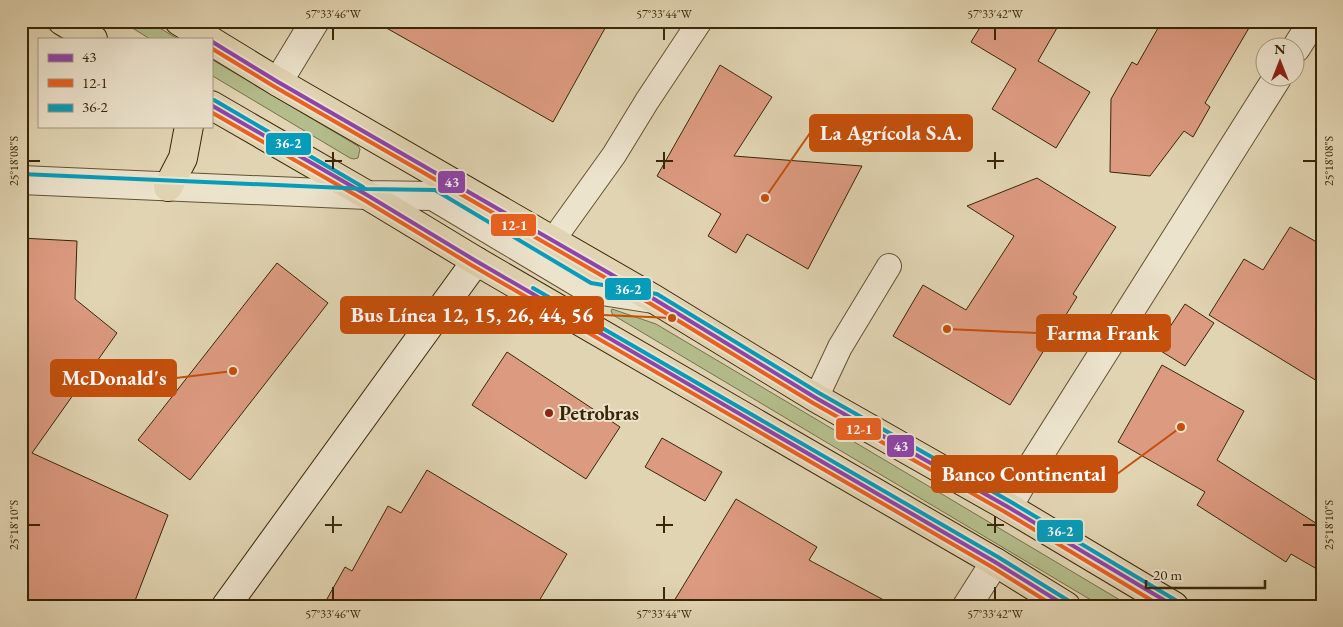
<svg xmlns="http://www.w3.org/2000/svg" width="1343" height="627" font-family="'EB Garamond',serif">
  <rect width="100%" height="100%" fill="#e1d4b2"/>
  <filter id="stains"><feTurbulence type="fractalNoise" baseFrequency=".004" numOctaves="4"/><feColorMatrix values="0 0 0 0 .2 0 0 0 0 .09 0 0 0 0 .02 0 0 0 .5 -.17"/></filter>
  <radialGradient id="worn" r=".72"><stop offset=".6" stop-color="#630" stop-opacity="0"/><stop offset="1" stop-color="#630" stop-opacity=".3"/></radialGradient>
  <g fill="#b4bc8b" stroke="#76714a">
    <path d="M121 21H148L178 39H150Z"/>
    <path d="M211 59 358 146 360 149 358 158 354 159 350 158 211 75Z"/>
    <path d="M612 309 656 324 1130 606H1101L613 315 611 311Z"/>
  </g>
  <g fill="#dc9a80" stroke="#392608">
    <path d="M374 21H609L553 122Z"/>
    <path d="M984 21H1061L1038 61 1090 92 1056 148 992 109 1016 69 971 42Z"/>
    <path d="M1162 21H1253L1205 103 1210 107 1193 137 1184 131 1150 176 1110 172 1111 99 1132 62 1137 65Z"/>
    <path d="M720 65 772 97 734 156 862 166 808 269 747 234 736 253 708 236 721 214 657 176Z"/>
    <path d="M1037 178 1116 227 1073 294 1077 297 1010 405 893 336 923 285 966 310 1014 236 967 206Z"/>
    <path d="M1290 227 1322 245V384L1209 315 1244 259 1263 270Z"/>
    <path d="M21 238 77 241 75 299 117 333 32 453 168 515 133 606H21Z"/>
    <path d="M277 263 328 303 190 480 138 440Z"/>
    <path d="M1185 304 1214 323 1185 366 1156 348Z"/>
    <path d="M507 352 620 427 586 479 472 405Z"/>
    <path d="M1162 365 1244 411 1217 460 1322 527V572L1291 554 1286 562 1197 505 1205 492 1118 442Z"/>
    <path d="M662 438 722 472 705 501 645 467Z"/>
    <path d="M427 470 567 554 536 606H323L345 567 352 571 388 506 401 513Z"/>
    <path d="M736 499 817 547 809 560 895 606H671Z"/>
  </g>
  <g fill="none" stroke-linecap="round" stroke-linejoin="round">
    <defs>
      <g id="service">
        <path d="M553 240 614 155 647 101 700 21"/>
        <path d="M816 398 840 347 889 266"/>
      </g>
      <g id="minor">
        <path d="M1296 48 1313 21"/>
        <path d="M278 82 315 21"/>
        <path d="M1008 507 1027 474 1277 78"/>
        <path d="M967 606 995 562"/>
      </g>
      <path id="tertiary" d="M21 180 367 195 433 196 589 289 653 299"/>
      <path id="secondary" d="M226 606 476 261"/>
      <g id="trunk">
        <path d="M62 21 93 39"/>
        <path d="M179 21 208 39"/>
        <path d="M211 41 278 82 654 299 816 398 1008 507 1174 606"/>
        <path d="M211 105 367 195 476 261 995 562 1066 606"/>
        <path d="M168 187 183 158 189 126"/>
      </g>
    </defs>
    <use href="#service" stroke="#635232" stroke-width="26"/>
    <use href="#minor" stroke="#635232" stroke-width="30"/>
    <use href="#tertiary" stroke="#635232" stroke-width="30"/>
    <use href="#secondary" stroke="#392608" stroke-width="30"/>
    <use href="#trunk" stroke="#392608" stroke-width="30"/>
    <use href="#service" stroke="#ece3cd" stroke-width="24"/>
    <use href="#minor" stroke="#ece3cd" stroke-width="28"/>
    <use href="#tertiary" stroke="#ece3cd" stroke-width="28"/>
    <use href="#secondary" stroke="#ece3cd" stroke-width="28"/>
    <use href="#trunk" stroke="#e1d4b2" stroke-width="28"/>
    <defs>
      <g id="bus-1">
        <path d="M211 41 278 82 654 299 816 398 1008 507 1174 606"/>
        <path d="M211 105 367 195 476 261 995 562 1066 606"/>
      </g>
      <g id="bus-2">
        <path d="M211 48 275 87 651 304 813 403 1005 512 1161 606"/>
        <path d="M211 112 364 200 473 266 992 567 1054 606"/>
      </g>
      <g id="bus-3">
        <path d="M214 100 363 187"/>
        <path d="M21 174 367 189 435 190 591 283 657 294 819 393 1011 502 1177 601"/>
        <path d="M533 288 998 557 1069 601"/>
      </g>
    </defs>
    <use href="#bus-1" stroke="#ece3cd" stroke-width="8"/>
    <use href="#bus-2" stroke="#ece3cd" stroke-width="8"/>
    <use href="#bus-3" stroke="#ece3cd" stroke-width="8"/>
    <use href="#bus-1" stroke="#8e44ad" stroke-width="4"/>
    <use href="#bus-2" stroke="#e96221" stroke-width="4"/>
    <use href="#bus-3" stroke="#069cba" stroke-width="4"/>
  </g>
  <path fill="none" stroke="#392608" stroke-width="2" d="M333 28V40M664 28V40M995 28V40M333 152V169M664 152V169M995 152V169M28 161H40M325 161H342M656 161H673M987 161H1004M1303 161H1316M333 516V533M664 516V533M995 516V533M28 525H40M325 525H342M656 525H673M987 525H1004M1303 525H1316M333 587V600M664 587V600M995 587V600"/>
  <circle fill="#8f2418" stroke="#ece3cd" stroke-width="2" cx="549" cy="413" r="5"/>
  <g text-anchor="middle" stroke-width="4" stroke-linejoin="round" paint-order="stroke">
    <g font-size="20" font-weight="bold" fill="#392608" stroke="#ece3cd" text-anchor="start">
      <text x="559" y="420">Petrobras</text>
    </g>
  </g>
  <path fill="none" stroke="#c54f0b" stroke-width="2" d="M765 198L810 133M672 318L603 315M947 329L1037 333M233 371L176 378M1181 427L1117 474"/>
  <g fill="#c54f0b" stroke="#ece3cd" stroke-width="2">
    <circle cx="765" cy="198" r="5"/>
    <circle cx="672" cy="318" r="5"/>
    <circle cx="947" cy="329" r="5"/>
    <circle cx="233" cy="371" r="5"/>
    <circle cx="1181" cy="427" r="5"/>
  </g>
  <g fill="#c54f0b" stroke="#c54f0b" stroke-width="2">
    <rect x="810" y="115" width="162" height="36" rx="5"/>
    <rect x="341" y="297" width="262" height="36" rx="5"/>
    <rect x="1037" y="315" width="133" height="36" rx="5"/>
    <rect x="51" y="360" width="125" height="36" rx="5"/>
    <rect x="932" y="456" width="185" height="36" rx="5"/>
  </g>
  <g font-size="21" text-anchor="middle" font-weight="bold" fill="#fff">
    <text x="891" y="140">La Agrícola S.A.</text>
    <text x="472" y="322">Bus Línea 12, 15, 26, 44, 56</text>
    <text x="1103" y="340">Farma Frank</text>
    <text x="114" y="385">McDonald's</text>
    <text x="1024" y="481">Banco Continental</text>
  </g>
  <g stroke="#ece3cd" stroke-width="2">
    <rect x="265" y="132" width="47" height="24" rx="5" fill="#069cba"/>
    <rect x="437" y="170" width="29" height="24" rx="5" fill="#8e44ad"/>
    <rect x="490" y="213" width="47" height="24" rx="5" fill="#e96221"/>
    <rect x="604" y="277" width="48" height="24" rx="5" fill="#069cba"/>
    <rect x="835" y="417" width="47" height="24" rx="5" fill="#e96221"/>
    <rect x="886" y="434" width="29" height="24" rx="5" fill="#8e44ad"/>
    <rect x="1036" y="519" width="48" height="24" rx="5" fill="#069cba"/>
  </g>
  <g font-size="14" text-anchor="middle" font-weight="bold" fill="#fff">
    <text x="288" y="148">36-2</text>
    <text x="452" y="187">43</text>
    <text x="514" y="230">12-1</text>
    <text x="628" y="294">36-2</text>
    <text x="859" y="434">12-1</text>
    <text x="901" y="451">43</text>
    <text x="1060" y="536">36-2</text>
  </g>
  <rect width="1343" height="627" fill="none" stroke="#e1d4b2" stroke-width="55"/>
  <rect x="38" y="38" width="175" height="90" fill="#ece3cd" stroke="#a4977e"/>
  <rect x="48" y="54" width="25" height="8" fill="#8e44ad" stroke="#a4977e"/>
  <text x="82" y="62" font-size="15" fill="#392608">43</text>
  <rect x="48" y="79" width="25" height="8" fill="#e96221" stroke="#a4977e"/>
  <text x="82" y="88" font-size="15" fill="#392608">12-1</text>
  <rect x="48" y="104" width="25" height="8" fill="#069cba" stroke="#a4977e"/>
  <text x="82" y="112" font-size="15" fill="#392608">36-2</text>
  <g transform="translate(1280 62)"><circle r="24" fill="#ece3cd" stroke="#a4977e"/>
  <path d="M0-4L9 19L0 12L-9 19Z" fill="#8f2418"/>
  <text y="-8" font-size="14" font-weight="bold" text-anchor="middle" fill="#392608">N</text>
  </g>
  <path d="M1146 580v8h119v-8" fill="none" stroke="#392608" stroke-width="2.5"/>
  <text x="1153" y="580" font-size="15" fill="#392608" stroke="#ece3cd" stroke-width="4" paint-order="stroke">20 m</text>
  <rect x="28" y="28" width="1288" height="572" fill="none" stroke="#392608" stroke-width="2"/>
  <g font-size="12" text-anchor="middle" fill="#392608">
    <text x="333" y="18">57°33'46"W</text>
    <text x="664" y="18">57°33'44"W</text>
    <text x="995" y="18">57°33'42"W</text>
    <text transform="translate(14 161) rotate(-90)" y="4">25°18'08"S</text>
    <text transform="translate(1329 161) rotate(-90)" y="4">25°18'08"S</text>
    <text transform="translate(14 525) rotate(-90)" y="4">25°18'10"S</text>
    <text transform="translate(1329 525) rotate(-90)" y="4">25°18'10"S</text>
    <text x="333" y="618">57°33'46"W</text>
    <text x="664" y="618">57°33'44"W</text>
    <text x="995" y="618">57°33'42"W</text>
  </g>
  <rect width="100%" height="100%" filter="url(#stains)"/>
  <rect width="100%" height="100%" fill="url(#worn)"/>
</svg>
